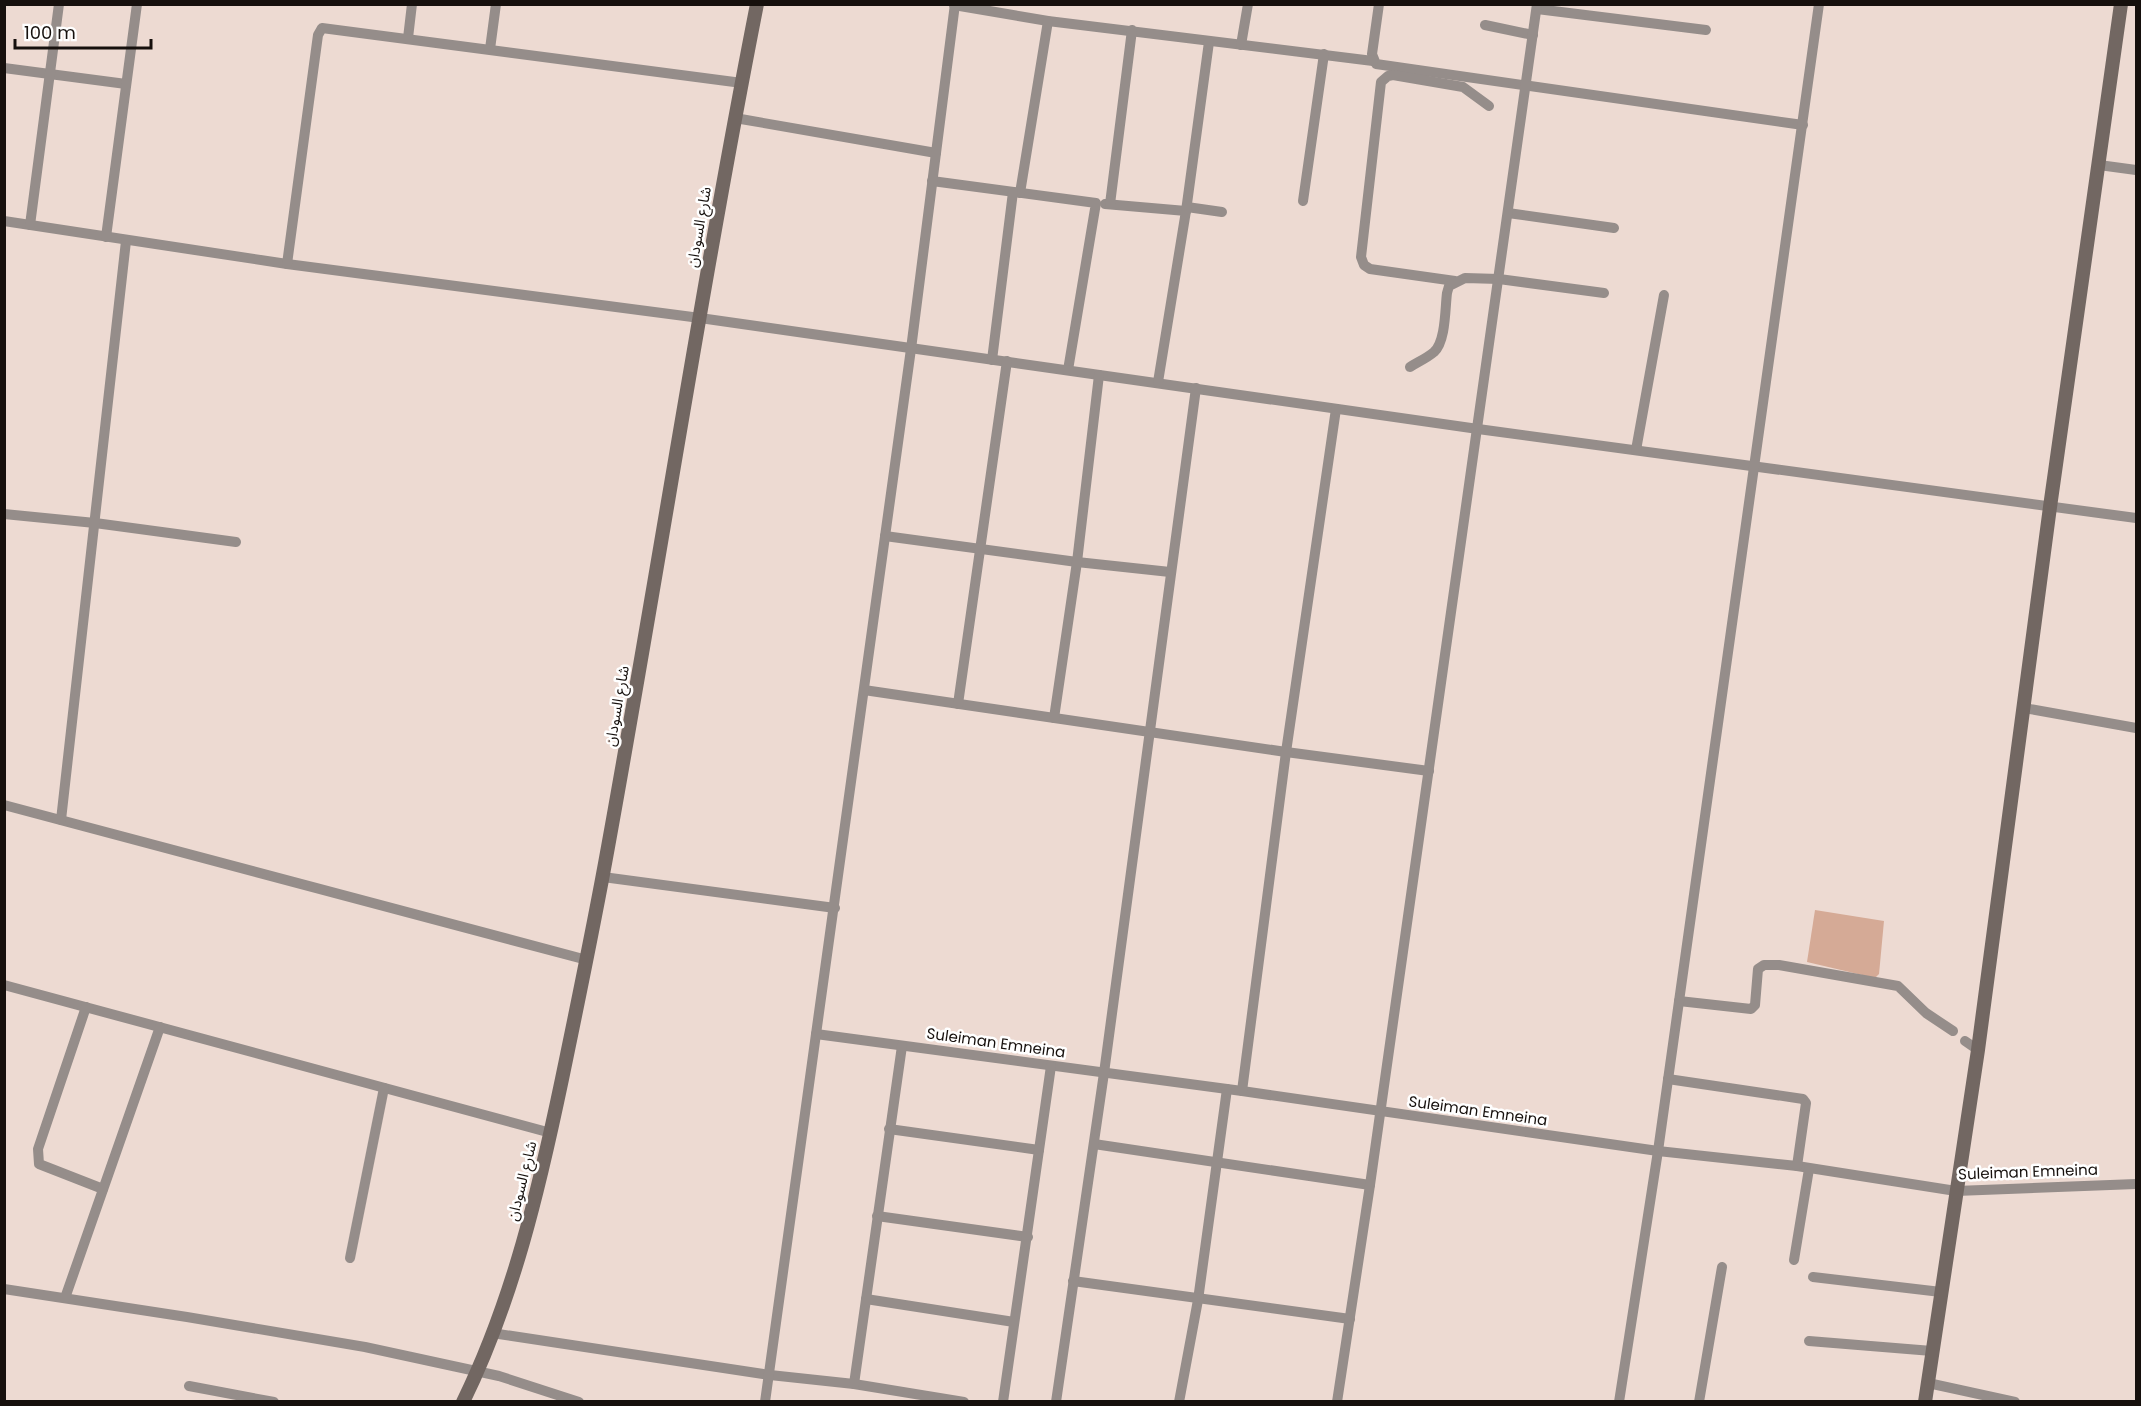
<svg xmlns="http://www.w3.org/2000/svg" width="2141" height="1406" font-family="Poppins,'Noto Sans Arabic',sans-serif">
  <rect width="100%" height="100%" fill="#eddad2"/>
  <path fill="#d5aa96" d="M1815 910 1884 921 1879 974 1875 978 1807 962Z"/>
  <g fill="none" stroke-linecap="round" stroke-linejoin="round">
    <g stroke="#958d8a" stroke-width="10">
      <path d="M1379 4 1372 54 1376 64 1803 125"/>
      <path d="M954 5 1048 21 1373 61"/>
      <path d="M1537 9 1706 30"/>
      <path d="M1485 25 1533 35"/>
      <path d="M408 38 412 4"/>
      <path d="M1241 45 1248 4"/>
      <path d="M490 49 496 4"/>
      <path d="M4 68 126 84"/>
      <path d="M735 118 936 153"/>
      <path d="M2099 165 2136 170"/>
      <path d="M932 181 1096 203 1068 370"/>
      <path d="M1020 193 1048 21"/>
      <path d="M1303 201 1324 54"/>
      <path d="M1105 204 1186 211"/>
      <path d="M1110 204 1132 30"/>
      <path d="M1187 207 1222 212"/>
      <path d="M1508 213 1614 228"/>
      <path d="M4 221 287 264 700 318 1478 429 2136 518"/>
      <path d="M30 225 59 4"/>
      <path d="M106 237 137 4"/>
      <path d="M287 264 318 35 322 28 742 83"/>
      <path d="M1455 281 1370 269 1364 265 1361 257 1381 82 1388 76 1393 75 1463 87 1489 106"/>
      <path d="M992 360 1013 192"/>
      <path d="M1410 367C1418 362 1427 358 1434 352 1446 341 1445 308 1447 293L1449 286 1465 278 1499 279 1604 293"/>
      <path d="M1158 382 1186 211 1209 42"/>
      <path d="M1636 450 1664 295"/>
      <path d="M4 514 95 523 236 542"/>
      <path d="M885 536 1077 562 1170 572"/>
      <path d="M864 690 1286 752 1429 771"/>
      <path d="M958 704 1007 361"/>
      <path d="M2024 708 2136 728"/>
      <path d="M1054 718 1077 562 1099 375"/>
      <path d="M4 805 587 960"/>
      <path d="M61 820 126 241"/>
      <path d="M603 877 835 908"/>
      <path d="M4 985 551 1133"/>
      <path d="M1679 1001 1751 1009 1755 1005 1758 969 1764 965H1779L1898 986 1926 1013 1953 1031"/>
      <path d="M86 1007 38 1149 39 1164 103 1189"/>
      <path d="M816 1034 1242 1091 1658 1151 1797 1166 1956 1191 2136 1184"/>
      <path d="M1965 1041 1978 1050"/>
      <path d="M1668 1079 1803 1099 1806 1103 1797 1166"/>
      <path d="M1242 1091 1286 752 1336 409"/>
      <path d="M889 1129 1039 1150"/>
      <path d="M1094 1144 1370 1185"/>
      <path d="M877 1216 1028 1237"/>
      <path d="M350 1258 384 1088"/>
      <path d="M1794 1260 1809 1169"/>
      <path d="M1813 1277 1941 1292"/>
      <path d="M1073 1281 1350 1319"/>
      <path d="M4 1289 187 1317 365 1347 499 1376 579 1402"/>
      <path d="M65 1298 160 1027"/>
      <path d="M866 1299 1014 1322"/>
      <path d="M492 1333 770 1375 854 1384 964 1402"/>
      <path d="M1809 1341 1932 1351"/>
      <path d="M1928 1383 2015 1402"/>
      <path d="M854 1384 902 1046"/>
      <path d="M189 1386 274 1402"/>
      <path d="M765 1402 911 349 955 4"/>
      <path d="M1003 1402 1051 1066"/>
      <path d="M1056 1402 1104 1073 1196 388"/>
      <path d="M1179 1402 1198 1300 1227 1089"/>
      <path d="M1337 1402 1370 1185 1537 4"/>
      <path d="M1619 1402 1658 1151 1819 4"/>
      <path d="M1699 1402 1722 1267"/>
    </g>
    <g stroke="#726762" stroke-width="14">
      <path d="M463 1402C513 1300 539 1189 562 1079 578 1002 594 925 608 847 659 566 702 284 757 4"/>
      <path d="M1925 1402 1978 1050 2050 507 2121 4"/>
    </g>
  </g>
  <g text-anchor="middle" stroke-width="5" stroke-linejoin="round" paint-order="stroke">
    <g font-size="15" fill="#16100d" stroke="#fff">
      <text transform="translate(699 227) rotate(-80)" y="5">شارع السودان</text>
      <text transform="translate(617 706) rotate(-80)" y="5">شارع السودان</text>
      <text transform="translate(996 1043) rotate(8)" y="5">Suleiman Emneina</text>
      <text transform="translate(1478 1111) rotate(8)" y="5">Suleiman Emneina</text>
      <text transform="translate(2028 1172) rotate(-2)" y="5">Suleiman Emneina</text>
      <text transform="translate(522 1181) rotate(-76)" y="5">شارع السودان</text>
    </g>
  </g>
  <rect width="2141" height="1406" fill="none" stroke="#16100d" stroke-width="12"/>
  <path d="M15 39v9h136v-9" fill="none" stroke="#16100d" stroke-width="3"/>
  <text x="24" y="39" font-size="18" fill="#16100d" stroke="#ffffff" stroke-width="4.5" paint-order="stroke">100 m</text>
</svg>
